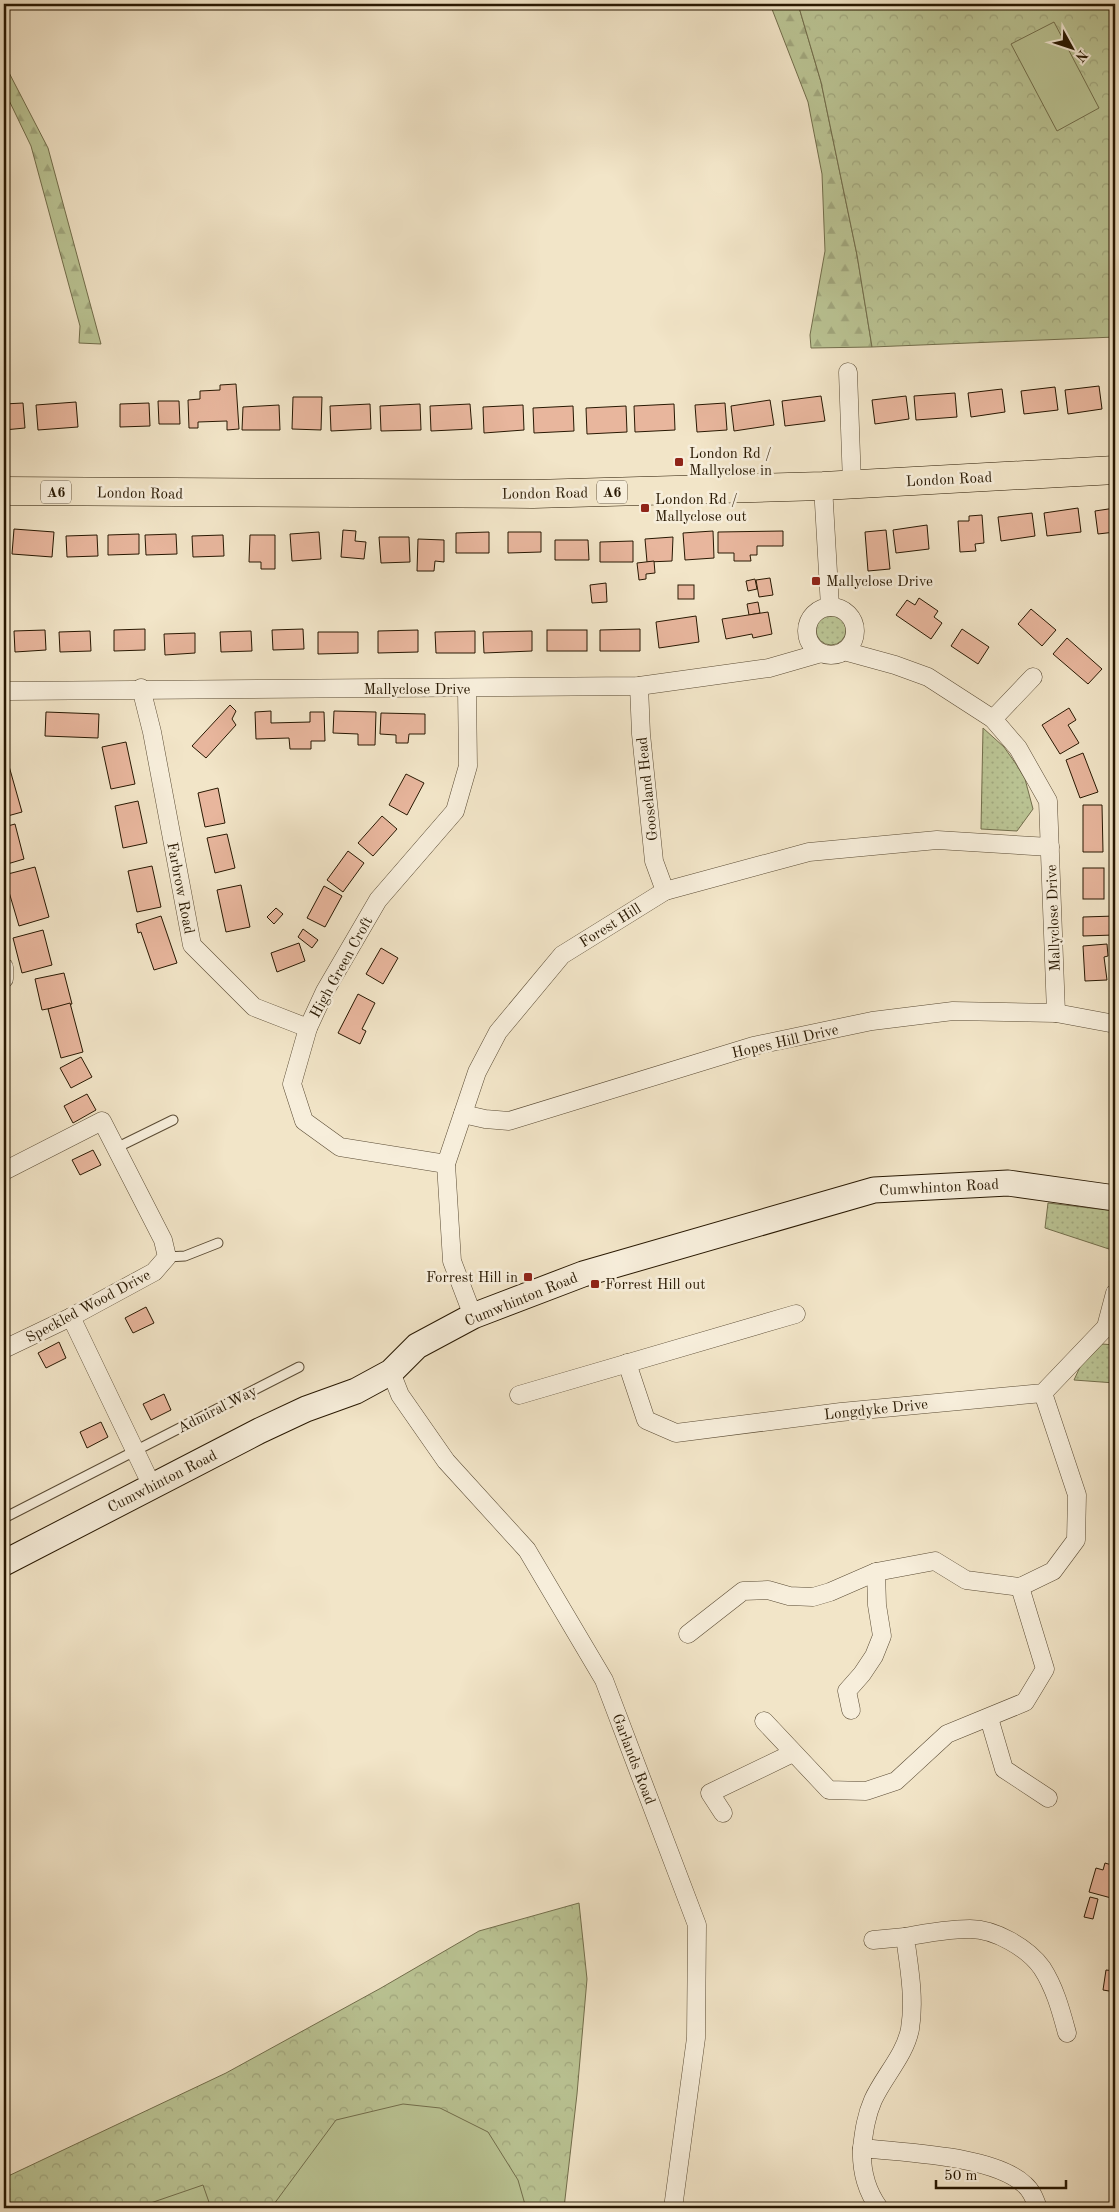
<svg xmlns="http://www.w3.org/2000/svg" width="1119" height="2212" font-family="'Old Standard TT',serif">
  <defs>
    <pattern id="grass-dots" width="8" height="8" patternUnits="userSpaceOnUse" patternTransform="scale(1.25)"><rect width="8" height="8" fill="#bbc595"/><path d="M2 2h.1M6 6h.1" fill="none" stroke="#a1a87f" stroke-width="1.8" stroke-linecap="round"/></pattern>
    <pattern id="forest-firs" width="22" height="20" patternUnits="userSpaceOnUse" patternTransform="scale(1.25)"><rect width="22" height="20" fill="#bbc595"/><path d="M5 1l3.5 6h-7zM16 11l3.5 6h-7z" fill="#a1a87f"/></pattern>
    <pattern id="park-crowns" width="20" height="18" patternUnits="userSpaceOnUse" patternTransform="scale(1.25)"><rect width="20" height="18" fill="#bbc595"/><path d="M2 6a3 3 0 1 1 6 0M12 15a3 3 0 1 1 6 0" fill="none" stroke="#a1a87f"/></pattern>
  </defs>
  <rect width="100%" height="100%" fill="#f2e5c8"/>
  <filter id="stains"><feTurbulence type="fractalNoise" baseFrequency=".004" numOctaves="4"/><feColorMatrix values="0 0 0 0 .2 0 0 0 0 .09 0 0 0 0 .02 0 0 0 .5 -.17"/></filter>
  <radialGradient id="worn" r=".72"><stop offset=".6" stop-color="#630" stop-opacity="0"/><stop offset="1" stop-color="#630" stop-opacity=".3"/></radialGradient>
  <g fill="url(#grass-dots)" stroke="#726e4c">
    <circle cx="831" cy="630" r="15"/>
    <path d="M983 728 1004 747 1016 764 1025 779 1033 809 1017 831 981 829Z"/>
    <path d="M1048 1203 1115 1211V1251L1045 1228Z"/>
    <path d="M1102 1344 1115 1345V1383L1074 1380 1080 1367Z"/>
  </g>
  <g fill="url(#forest-firs)" stroke="#726e4c">
    <path d="M770 4H798L821 82 857 255 872 347 811 348 810 335 825 251 822 174 808 102Z"/>
    <path d="M4 63 48 148 101 344 79 343 80 326 31 146 4 90Z"/>
  </g>
  <g fill="url(#park-crowns)" stroke="#726e4c">
    <path d="M798 4H1115V337L872 347 857 255 821 82Z"/>
    <path d="M579 1903 587 1979 577 2094 564 2208H4V2178L226 2073 381 1988 479 1931Z"/>
  </g>
  <g fill="#bbc595" stroke="#726e4c">
    <path d="M1054 22 1099 108 1057 131 1011 44Z"/>
    <path d="M403 2104 440 2108 488 2132 518 2180 526 2208H272L274 2204 336 2120Z"/>
    <path d="M203 2185 211 2208H136Z"/>
  </g>
  <g fill="#e8b69d" stroke="#281802">
    <path d="M236 384 239 429 227 430V421L198 422V428H189L188 400 200 399V391L220 390V385Z"/>
    <path d="M1099 386 1102 409 1068 414 1065 390Z"/>
    <path d="M1055 387 1058 410 1024 414 1021 391Z"/>
    <path d="M1002 389 1005 412 971 417 968 393Z"/>
    <path d="M955 393 957 417 916 420 914 396Z"/>
    <path d="M821 396 825 421 785 426 782 401Z"/>
    <path d="M906 396 909 419 875 424 872 400Z"/>
    <path d="M293 397H322L321 430 292 429Z"/>
    <path d="M770 400 774 425 734 431 731 406Z"/>
    <path d="M158 401H179L180 424H159Z"/>
    <path d="M76 402 78 427 38 430 36 405Z"/>
    <path d="M23 403 25 428 4 430V404Z"/>
    <path d="M149 403 150 426 120 427V404Z"/>
    <path d="M725 403 727 430 697 432 695 405Z"/>
    <path d="M370 404 371 429 331 431 330 406Z"/>
    <path d="M420 404 421 430 381 431 380 406Z"/>
    <path d="M470 404 472 429 431 431 430 406Z"/>
    <path d="M674 404 675 430 635 432 634 406Z"/>
    <path d="M279 405 280 430H242L243 407Z"/>
    <path d="M523 405 524 430 484 433 483 407Z"/>
    <path d="M573 406 574 431 534 433 533 408Z"/>
    <path d="M626 406 627 432 587 434 586 408Z"/>
    <path d="M1078 508 1081 532 1047 536 1044 513Z"/>
    <path d="M1115 508V532L1098 534 1095 511Z"/>
    <path d="M1032 513 1035 536 1001 541 998 517Z"/>
    <path d="M982 515 984 543 975 544 976 551 960 552 958 521H969V516Z"/>
    <path d="M927 525 929 549 896 553 893 530Z"/>
    <path d="M14 529 54 532 52 557 12 554Z"/>
    <path d="M343 530 356 531 355 541 366 542 364 559 341 557Z"/>
    <path d="M886 530 890 569 868 571 865 532Z"/>
    <path d="M713 531 714 558 685 560 683 533Z"/>
    <path d="M783 531V546H757V555H750L751 561H734V553H718V532Z"/>
    <path d="M319 532 321 559 292 561 290 534Z"/>
    <path d="M489 532V553H456V533Z"/>
    <path d="M508 532H541V552L508 553Z"/>
    <path d="M139 534V554L108 555V535Z"/>
    <path d="M176 534 177 554 146 555 145 535Z"/>
    <path d="M97 535 98 556 67 557 66 536Z"/>
    <path d="M223 535 224 556 193 557 192 536Z"/>
    <path d="M250 535H275V569H261V562H249Z"/>
    <path d="M379 537H409L410 562 381 563Z"/>
    <path d="M673 537 672 561 647 562 645 539Z"/>
    <path d="M418 539 444 540V562L435 561 434 571H417Z"/>
    <path d="M555 540H588L589 560H555Z"/>
    <path d="M633 541V562H600V542Z"/>
    <path d="M654 561 655 573 646 574V579L639 580 637 563Z"/>
    <path d="M770 578 773 595 759 597 756 580Z"/>
    <path d="M755 579 757 589 748 591 746 581Z"/>
    <path d="M606 583 607 602 592 603 590 585Z"/>
    <rect x="678" y="585" width="16" height="14"/>
    <path d="M919 598 938 611 934 617 942 623 931 639 896 615 907 600 915 605Z"/>
    <path d="M758 602 760 613 749 615 747 604Z"/>
    <path d="M1031 609 1056 630 1042 646 1018 624Z"/>
    <path d="M768 612 772 634 753 638 752 634 726 639 722 619Z"/>
    <path d="M696 616 699 642 659 648 656 622Z"/>
    <path d="M145 629V650L114 651V630Z"/>
    <path d="M303 629 304 649 273 650 272 630Z"/>
    <path d="M640 629V651H600V630Z"/>
    <path d="M962 629 989 647 978 664 951 646Z"/>
    <path d="M45 630 46 650 15 652 14 631Z"/>
    <path d="M418 630V652L378 653V631Z"/>
    <rect x="547" y="630" width="40" height="21"/>
    <path d="M90 631 91 651 60 652 59 632Z"/>
    <path d="M251 631 252 651 221 652 220 632Z"/>
    <path d="M475 631V653H436L435 632Z"/>
    <path d="M532 631V651L484 653 483 632Z"/>
    <path d="M318 632H358V653L318 654Z"/>
    <path d="M195 633V653L165 655 164 634Z"/>
    <path d="M1067 638 1102 669 1088 684 1053 654Z"/>
    <path d="M230 705 236 711 232 719 236 725 206 758 192 746Z"/>
    <path d="M1069 708 1076 720 1068 725 1079 743 1060 754 1042 725Z"/>
    <path d="M271 711V723L310 722V712H324L325 741H311V749H290L289 738 256 739 255 712Z"/>
    <path d="M334 711 376 712 375 745H358V734L333 733Z"/>
    <path d="M46 712 99 714 98 738 45 736Z"/>
    <path d="M381 713 425 714V734H409L408 743H396V735L380 734Z"/>
    <path d="M126 742 135 784 111 789 102 747Z"/>
    <path d="M1083 753 1098 792 1080 798 1066 760Z"/>
    <path d="M7 759 22 812 4 817V760Z"/>
    <path d="M406 774 424 783 407 815 389 805Z"/>
    <path d="M218 788 225 823 205 827 198 793Z"/>
    <path d="M138 801 147 843 123 848 115 806Z"/>
    <path d="M1083 805H1102L1103 852H1083Z"/>
    <path d="M382 816 397 829 373 856 358 843Z"/>
    <path d="M15 824 24 859 4 865V827Z"/>
    <path d="M227 834 235 868 215 873 207 838Z"/>
    <path d="M348 851 364 863 343 892 327 880Z"/>
    <path d="M152 866 161 907 137 912 128 871Z"/>
    <path d="M35 867 49 917 19 926 4 875Z"/>
    <rect x="1083" y="868" width="21" height="31"/>
    <path d="M241 885 250 927 226 932 217 890Z"/>
    <path d="M324 886 342 896 325 927 307 918Z"/>
    <path d="M276 908 283 914 274 924 267 917Z"/>
    <path d="M161 916 177 963 154 970 141 932 138 933 136 924Z"/>
    <path d="M1115 916 1114 935 1083 936V917Z"/>
    <path d="M303 929 318 940 312 948 298 937Z"/>
    <path d="M43 930 52 965 22 973 13 938Z"/>
    <path d="M299 943 305 961 277 972 271 953Z"/>
    <path d="M1107 944 1108 956 1104 957 1107 980 1085 981 1083 946Z"/>
    <path d="M381 948 398 958 383 984 366 974Z"/>
    <path d="M64 973 72 1004 42 1010 35 979Z"/>
    <path d="M358 994 375 1003 362 1029 366 1031 360 1044 338 1033Z"/>
    <path d="M70 1003 83 1052 61 1058 48 1009Z"/>
    <path d="M81 1057 92 1077 71 1088 60 1068Z"/>
    <path d="M87 1094 96 1110 73 1123 64 1106Z"/>
    <path d="M93 1150 101 1165 80 1175 72 1160Z"/>
    <path d="M146 1307 154 1323 133 1333 125 1318Z"/>
    <path d="M59 1342 66 1358 46 1368 38 1353Z"/>
    <path d="M164 1394 171 1410 151 1420 143 1404Z"/>
    <path d="M101 1422 108 1437 87 1448 80 1432Z"/>
    <path d="M1105 1863 1115 1866V1899L1089 1892 1096 1868 1103 1870Z"/>
    <path d="M1090 1897 1098 1899 1093 1919 1084 1917Z"/>
    <path d="M1106 1970 1115 1971V1992L1103 1990Z"/>
  </g>
  <g fill="none" stroke-linecap="round" stroke-linejoin="round">
    <defs>
      <g id="lane">
        <path d="M116 1148 173 1120"/>
        <path d="M167 1257 185 1256 218 1243"/>
        <path d="M4 1518 299 1367"/>
      </g>
      <g id="street">
        <path d="M848 372 852 484"/>
        <path d="M823 486 830 607"/>
        <circle cx="831" cy="631" r="24"/>
        <path d="M844 651 895 665 928 677 993 719 1018 748 1048 801 1056 1013"/>
        <path d="M639 686 641 734 654 861 665 891"/>
        <path d="M141 688 152 732 192 945 254 1007 308 1028"/>
        <path d="M9 691 639 686 769 668 821 653"/>
        <path d="M993 719 1033 677"/>
        <path d="M4 967V979"/>
        <path d="M463 1114 485 1119 509 1121 753 1046 872 1021 953 1011 1056 1013 1115 1024"/>
        <path d="M446 1164 340 1147 304 1121 292 1084 308 1028 325 991 378 900 455 811 468 766 467 689"/>
        <path d="M4 1171 102 1121 163 1240 167 1257 154 1272 71 1317 4 1349"/>
        <path d="M473 1316 452 1261 446 1164 477 1072 498 1032 562 955 665 891 809 852 937 840 1050 847"/>
        <path d="M71 1317 152 1486"/>
        <path d="M627 1363 646 1420 676 1433 841 1412 1043 1393 1106 1327 1115 1293"/>
        <path d="M391 1372 400 1395 446 1461 527 1550 604 1680 697 1925 696 2038 673 2208"/>
        <path d="M519 1395 796 1314"/>
        <path d="M688 1634 743 1591 768 1590 789 1596 813 1597 830 1592 876 1572 935 1561 966 1580 1020 1587 1053 1571 1076 1540 1077 1495 1043 1393"/>
        <path d="M851 1710 847 1691 862 1674 874 1656 882 1636 877 1605 876 1572"/>
        <path d="M989 1718 1004 1769 1048 1798"/>
        <path d="M764 1721 829 1790 866 1791 896 1781 947 1734 1025 1702 1045 1669 1020 1587"/>
        <path d="M723 1813 710 1793 793 1753"/>
        <path d="M873 1940 905 1937"/>
        <path d="M862 2148C864 2131 866 2116 873 2100 884 2076 905 2055 910 2029 915 1999 909 1966 905 1937 926 1933 948 1929 970 1929 995 1929 1028 1948 1042 1968 1055 1988 1061 2011 1067 2033"/>
        <path d="M879 2208C866 2190 861 2170 862 2148 904 2153 994 2155 1025 2185 1032 2191 1035 2200 1038 2208"/>
      </g>
      <path id="secondary" d="M4 1563 259 1431 306 1409 356 1391 391 1372 417 1346 473 1316 583 1274 874 1190 1008 1183 1115 1198"/>
      <path id="primary" d="M4 491 533 494 823 486 1115 470"/>
    </defs>
    <use href="#lane" stroke="#5a4b34" stroke-width="11"/>
    <use href="#street" stroke="#5a4b34" stroke-width="19"/>
    <use href="#secondary" stroke="#281802" stroke-width="27"/>
    <use href="#primary" stroke="#281802" stroke-width="29"/>
    <use href="#lane" stroke="#f7eedb" stroke-width="9"/>
    <use href="#street" stroke="#f7eedb" stroke-width="18"/>
    <use href="#secondary" stroke="#f7eedb" stroke-width="25"/>
    <use href="#primary" stroke="#f2e5c8" stroke-width="28"/>
  </g>
  <g fill="#8f2418" stroke="#f7eedb" stroke-width="2">
    <rect x="674" y="457" width="10" height="10" rx="2.5"/>
    <rect x="640" y="503" width="10" height="10" rx="2.5"/>
    <rect x="811" y="576" width="10" height="10" rx="2.5"/>
    <rect x="523" y="1272" width="10" height="10" rx="2.5"/>
    <rect x="590" y="1279" width="10" height="10" rx="2.5"/>
  </g>
  <g text-anchor="middle" stroke-width="5" stroke-linejoin="round" paint-order="stroke">
    <g fill="#f7eedb" stroke="#665843" stroke-width="1">
      <rect x="41" y="480.5" width="30" height="23" rx="4"/>
      <rect x="597" y="480.5" width="30" height="23" rx="4"/>
    </g>
    <g font-size="14" font-weight="bold" fill="#281802">
      <text x="56" y="497">A6</text>
      <text x="612" y="497">A6</text>
    </g>
    <g font-size="15" fill="#281802" stroke="#f7eedb" text-anchor="start">
      <text x="689" y="458">London Rd /<tspan x="689" dy="17">Mallyclose in</tspan></text>
      <text x="655" y="504">London Rd /<tspan x="655" dy="17">Mallyclose out</tspan></text>
      <text x="826" y="586">Mallyclose Drive</text>
      <text x="518" y="1282" text-anchor="end">Forrest Hill in</text>
      <text x="605" y="1289">Forrest Hill out</text>
    </g>
    <g font-size="15" fill="#281802" stroke="#f7eedb">
      <text transform="translate(949 479) rotate(-3)" y="5">London Road</text>
      <text transform="translate(140 493) rotate(1)" y="5">London Road</text>
      <text transform="translate(545 493) rotate(-1)" y="5">London Road</text>
      <text x="417" y="694">Mallyclose Drive</text>
      <text transform="translate(647 789) rotate(-96)" y="5">Gooseland Head</text>
      <text transform="translate(181 888) rotate(79)" y="5">Farbrow Road</text>
      <text transform="translate(1053 918) rotate(-92)" y="5">Mallyclose Drive</text>
      <text transform="translate(610 925) rotate(-32)" y="5">Forest Hill</text>
      <text transform="translate(341 967) rotate(-61)" y="5">High Green Croft</text>
      <text transform="translate(785 1041) rotate(-13)" y="5">Hopes Hill Drive</text>
      <text transform="translate(939 1187) rotate(-3)" y="5">Cumwhinton Road</text>
      <text transform="translate(521 1299) rotate(-22)" y="5">Cumwhinton Road</text>
      <text transform="translate(88 1306) rotate(-28)" y="5">Speckled Wood Drive</text>
      <text transform="translate(217 1409) rotate(-27)" y="5">Admiral Way</text>
      <text transform="translate(876 1409) rotate(-6)" y="5">Longdyke Drive</text>
      <text transform="translate(162 1481) rotate(-27)" y="5">Cumwhinton Road</text>
      <text transform="translate(634 1759) rotate(69)" y="5">Garlands Road</text>
    </g>
  </g>
  <rect width="1119" height="2212" fill="none" stroke="#f2e5c8" stroke-width="20"/>
  <rect x="5" y="5" width="1109" height="2202" fill="none" stroke="#281802" stroke-width="2.5"/>
  <rect x="10" y="10" width="1099" height="2192" fill="none" stroke="#281802"/>
  <g transform="translate(1072 48) rotate(130)" stroke="#f7eedb" stroke-width="4" paint-order="stroke">
  <path d="M0-4L9 19L0 12L-9 19Z" fill="#281802"/>
  <text y="-8" font-size="14" font-weight="bold" text-anchor="middle" fill="#281802">N</text>
  </g>
  <path d="M936 2180v8h130v-8" fill="none" stroke="#281802" stroke-width="2.5"/>
  <text x="944" y="2180" font-size="15" fill="#281802" stroke="#f7eedb" stroke-width="4" paint-order="stroke">50 m</text>
  <rect width="100%" height="100%" filter="url(#stains)"/>
  <rect width="100%" height="100%" fill="url(#worn)"/>
</svg>
